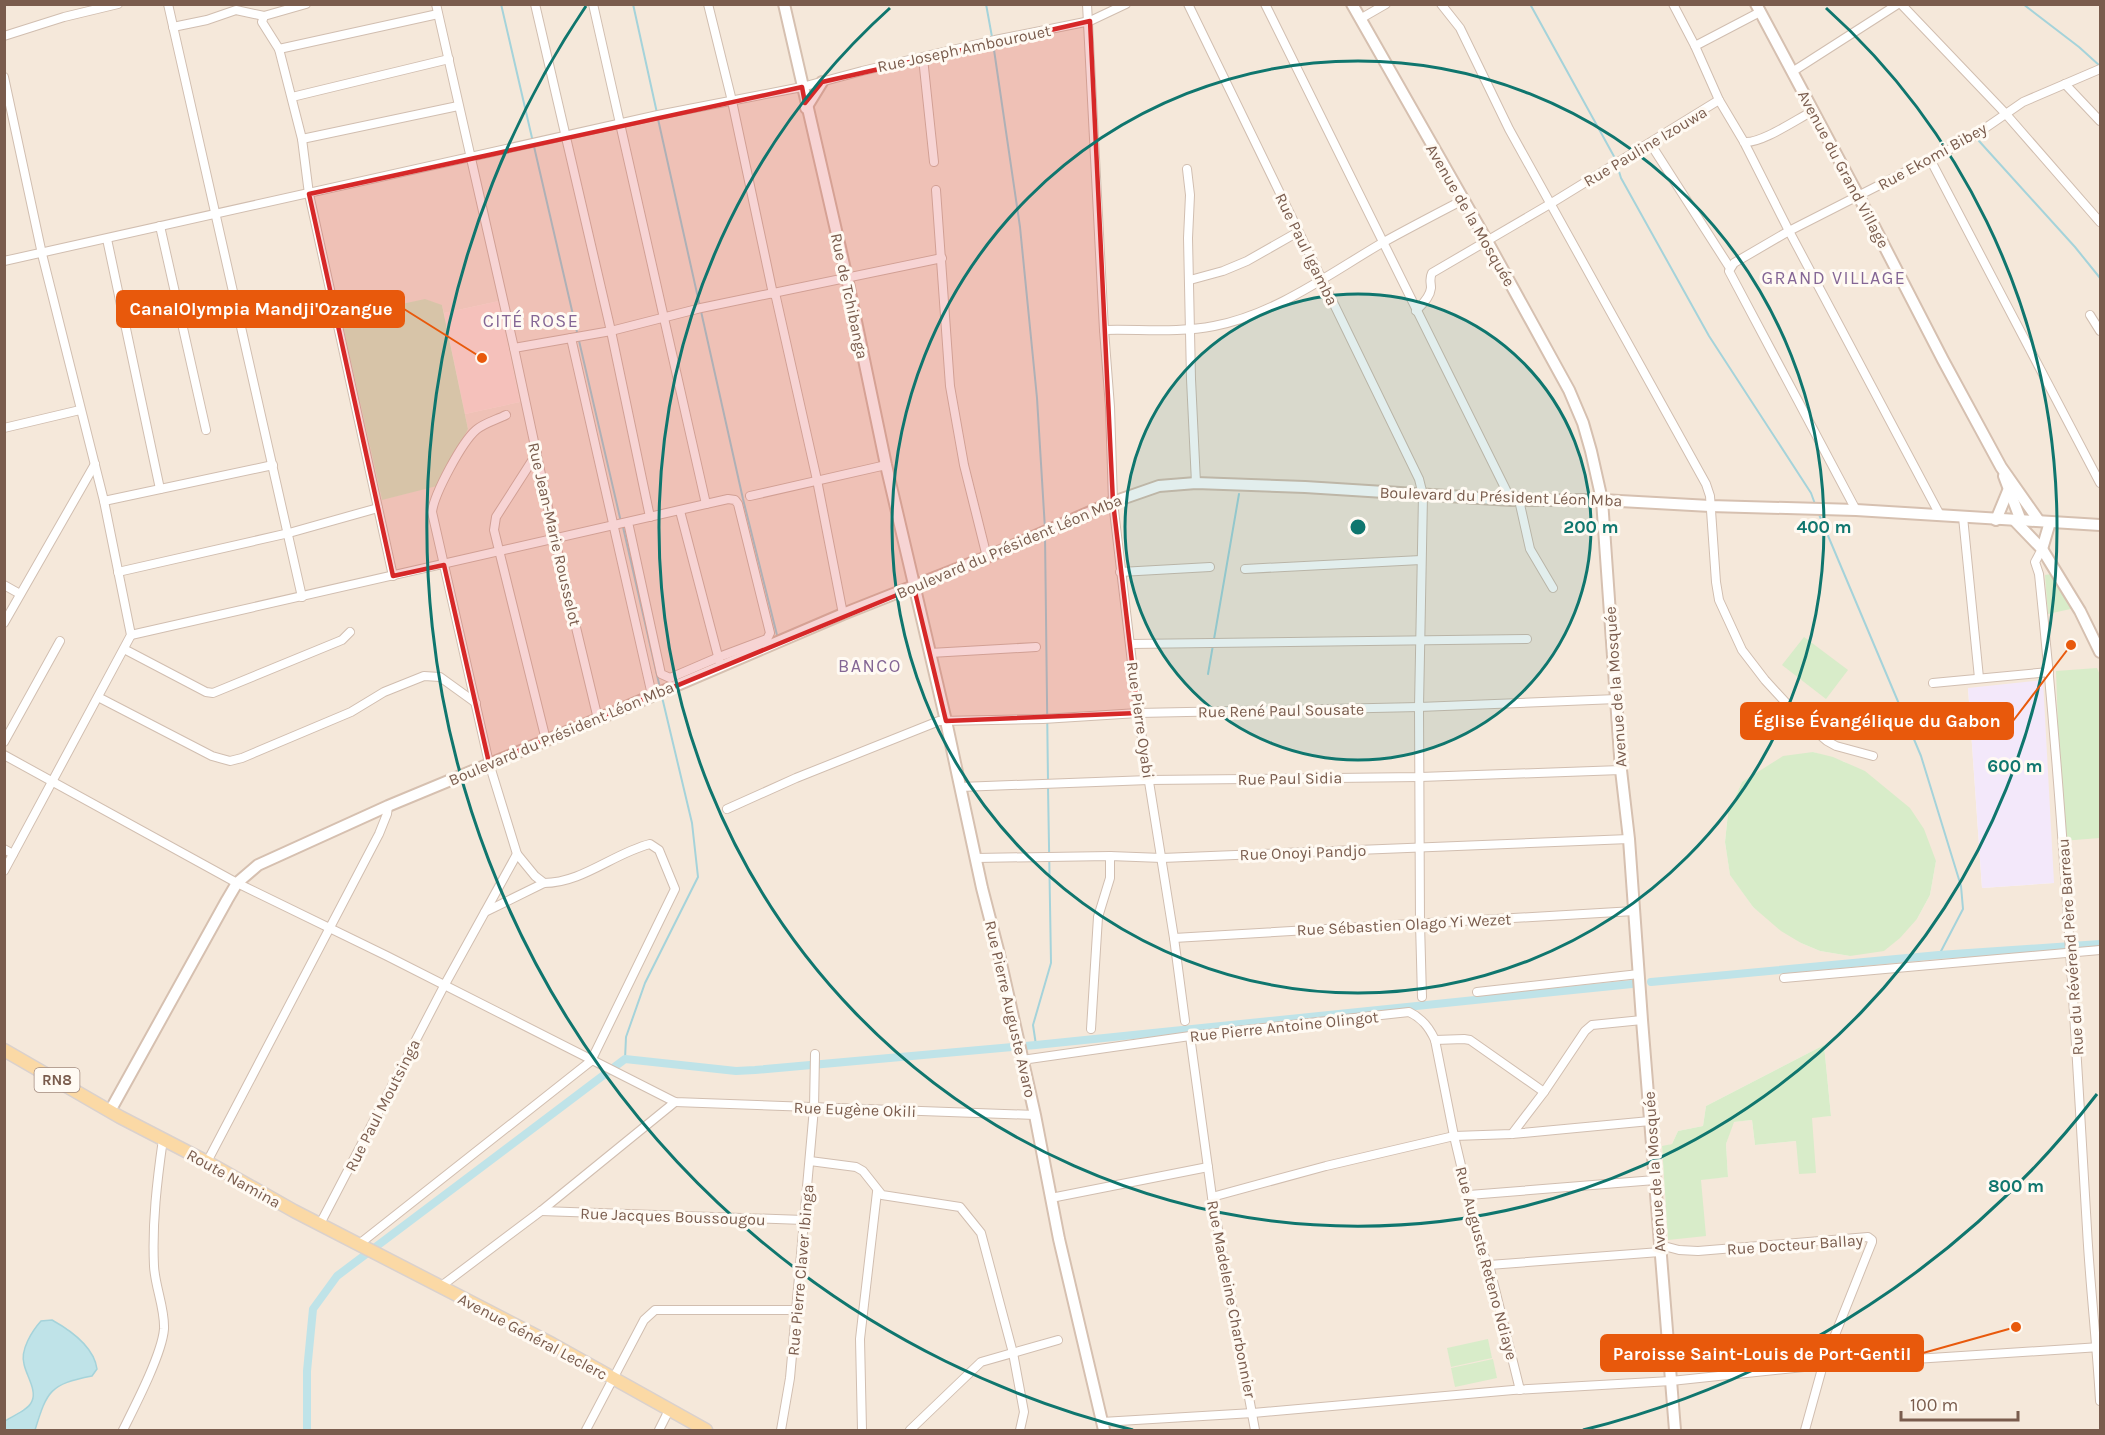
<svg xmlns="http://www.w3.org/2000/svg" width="2105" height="1435" font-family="Karla,sans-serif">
  <rect width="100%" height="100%" fill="#fdf6ec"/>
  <path fill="#f5e8da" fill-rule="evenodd" d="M5 5H2100V1430H35L46 1397 50 1392 64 1383 85 1377 94 1359 67 1328 23 1361 33 1391V1401L28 1406 5 1421ZM499 301 520 402 465 414 468 429 382 499 342 317 442 305 444 313ZM1968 688 2054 883 1982 888ZM1813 752 1845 762 1936 861 1930 895 1917 919 1850 956 1820 951 1801 943 1753 907 1730 874 1725 842 1728 813 1742 782ZM1824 1045 1831 1116 1812 1117 1796 1141 1755 1145 1752 1120 1733 1122 1726 1144 1728 1177 1701 1179 1668 1240 1662 1147 1672 1144 1678 1131 1703 1126 1706 1106Z"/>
  <path fill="#fde8e0" d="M499 301 520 402 465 414 444 313Z"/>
  <path fill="#f3e8fa" d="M2043 680 2054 883 1982 888 1968 688Z"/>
  <g fill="#d8ecc9">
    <path d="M425 299 442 305 468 429 437 486 382 500 341 317Z"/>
    <path d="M2057 573 2075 608 2048 614 2045 575Z"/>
    <path d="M1804 637 1848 670 1826 699 1782 665Z"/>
    <path d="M2097 668 2100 675V838L2062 841 2056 671Z"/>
    <path d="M1813 752 1833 757 1865 771 1910 808 1924 829 1936 861 1930 895 1917 919 1900 938 1884 951 1850 956 1820 951 1801 943 1781 931 1753 907 1730 875 1725 842 1728 813 1742 782 1783 756Z"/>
    <path d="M1824 1045 1831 1116 1812 1118 1816 1173 1799 1174 1796 1141 1755 1145 1752 1120 1734 1122 1726 1144 1728 1177 1701 1180 1706 1236 1668 1240 1662 1146 1672 1144 1678 1131 1703 1126 1706 1106Z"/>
    <path d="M1488 1339 1492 1358 1451 1367 1447 1348Z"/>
    <path d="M1493 1359 1497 1378 1455 1387 1451 1368Z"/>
  </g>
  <path fill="#bfe3e8" stroke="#a5d3da" stroke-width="1.5" d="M52 1320C70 1330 94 1347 97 1369L92 1376C50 1384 47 1391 35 1430H5V1421C12 1416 29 1410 32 1401 37 1390 26 1375 24 1364 20 1350 32 1331 41 1321Z"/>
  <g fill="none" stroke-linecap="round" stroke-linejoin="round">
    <g stroke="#a5d3da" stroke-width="2">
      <path d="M501 4 621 522"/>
      <path d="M633 4 657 113"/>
      <path d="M986 4 992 37"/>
      <path d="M1530 4 1616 160"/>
      <path d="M2023 4 2079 47 2100 66"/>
      <path d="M993 43 1020 227 1037 398 1045 529"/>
      <path d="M658 119 743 499 778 639"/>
      <path d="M1979 141 2075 247 2100 278"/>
      <path d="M1617 165 1621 178 1709 336 1811 493 1815 504"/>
      <path d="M1818 512 1921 756 1961 886 1963 909 1939 955"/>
      <path d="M623 527 660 688"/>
      <path d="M1045 535 1048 781"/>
      <path d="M1208 674 1239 494"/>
      <path d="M1036 1045 1033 1025 1051 963 1048 787"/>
      <path d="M625 1059 626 1037 645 983 698 877 692 823 662 697"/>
    </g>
    <g stroke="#bfe3e8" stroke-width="8">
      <path d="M1651 982 1939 955 2100 944"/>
      <path d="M307 1430V1371L313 1309 337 1276 625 1059 736 1071 755 1070 1036 1045 1632 984"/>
    </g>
    <defs>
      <g id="street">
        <path d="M168 4 302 597"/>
        <path d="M306 4 264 16 262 22 279 49 302 139 309 194 393 576"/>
        <path d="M436 4 514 348 555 540 598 719"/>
        <path d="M535 4 611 331 650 517"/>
        <path d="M593 4 706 504"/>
        <path d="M708 4 732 101 773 294"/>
        <path d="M1087 4 1104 330 1110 407 1113 502 1138 713 1174 938 1185 1021"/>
        <path d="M1188 4 1419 479 1423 495 1419 707 1420 923 1422 997"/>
        <path d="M1265 4 1511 500"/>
        <path d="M1441 4 1460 28 1509 129 1706 484 1710 496 1716 582 1719 600 1742 650 1765 680 1800 718 1827 741 1836 746 1873 756"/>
        <path d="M1673 4 1695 46 1719 100 1744 142 1789 231 1940 515"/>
        <path d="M1901 4 2005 113 2100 222"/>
        <path d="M1360 19 1386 4"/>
        <path d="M173 27 207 20 236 10 264 16"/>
        <path d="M4 36 64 17 118 4"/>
        <path d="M1695 46 1760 12"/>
        <path d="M279 49 438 14"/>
        <path d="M923 58 934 162"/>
        <path d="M1792 72 1898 4"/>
        <path d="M4 77 42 254 104 501 131 635 4 871"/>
        <path d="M2065 84 2100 121"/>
        <path d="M292 97 449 59"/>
        <path d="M302 139 458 106"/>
        <path d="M1744 142C1761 144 1797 119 1813 111"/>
        <path d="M1650 143 1730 268"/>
        <path d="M1930 159 2100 483"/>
        <path d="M1187 169 1190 195 1188 238 1191 379 1196 483"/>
        <path d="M936 190 950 386 964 465 987 557"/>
        <path d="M160 226 206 430"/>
        <path d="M107 239 160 489"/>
        <path d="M4 261 658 115 802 87 862 71 995 40 1090 21 1126 4"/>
        <path d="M1190 280 1223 271 1247 261 1298 232"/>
        <path d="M775 293 817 480 843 614"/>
        <path d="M1416 311C1421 305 1430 298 1431 288 1431 282 1429 279 1432 273L1550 204 1719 100"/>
        <path d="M2090 315 2100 331"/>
        <path d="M1104 330C1140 329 1179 333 1214 326 1276 314 1329 274 1382 243 1409 228 1436 214 1463 200"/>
        <path d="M571 338 652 695"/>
        <path d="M514 348 611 331 701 308 942 258"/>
        <path d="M506 415C496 420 484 423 476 430 462 442 434 494 432 512L489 763 517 854 535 876 544 883"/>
        <path d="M4 428 80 410"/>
        <path d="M537 453 496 517 494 530 546 740"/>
        <path d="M750 496 886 465"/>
        <path d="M1519 500 1530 549 1553 588"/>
        <path d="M104 501 273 465"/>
        <path d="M1856 510 1729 271 1734 263 1789 231 1968 140 2023 102 2100 69"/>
        <path d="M680 511 719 660"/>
        <path d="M1963 517 1979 678"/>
        <path d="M2042 549 2035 562 2039 574C2062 792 2074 1010 2087 1229 2090 1286 2097 1344 2100 1401"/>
        <path d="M1245 569 1421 560"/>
        <path d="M118 572 289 533 378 508"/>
        <path d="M1120 572 1210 567"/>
        <path d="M4 585 20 594"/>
        <path d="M4 623 95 464"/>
        <path d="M131 635C331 591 530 546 728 499L735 500 738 504 770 633 767 639 719 657 670 678 661 674 628 522"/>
        <path d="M1130 644 1527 639"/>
        <path d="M124 649 206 692 213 693 342 640 350 632"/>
        <path d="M930 653 1036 647"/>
        <path d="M1933 683 2049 672"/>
        <path d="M98 697 212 756 230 761 242 758 351 712 384 692 424 676 440 677 476 703"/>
        <path d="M4 742 60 641"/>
        <path d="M4 755 237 883 387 956 675 1102 1035 1115"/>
        <path d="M960 787 1149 780 1420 777 1621 770"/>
        <path d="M727 809 796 778 939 721 1043 719 1138 713 1419 707 1617 699"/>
        <path d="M4 849 13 854"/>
        <path d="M976 858 1110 856 1162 858 1629 839"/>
        <path d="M1174 938 1634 911"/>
        <path d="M1784 978 2100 950"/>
        <path d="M1477 992 1639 974"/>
        <path d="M1091 1029 1098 917 1110 878V856"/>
        <path d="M1190 1036 1212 1197 1255 1430"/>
        <path d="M1435 1040 1464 1039 1470 1040 1544 1092"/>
        <path d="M1022 1060 1190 1036 1409 1012C1422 1018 1429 1027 1435 1040L1454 1136 1481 1250 1489 1265 1520 1390"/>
        <path d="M1512 1134 1544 1092 1585 1031 1592 1025 1642 1020"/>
        <path d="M810 1161 856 1167 863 1171 882 1195 960 1207 981 1233 1013 1353 1024 1412 1020 1430"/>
        <path d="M207 1162 379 834 387 814 388 806"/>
        <path d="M1469 1195 1655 1180"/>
        <path d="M1212 1197 1326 1166 1454 1136 1512 1134 1650 1121"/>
        <path d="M1051 1198 1208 1167"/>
        <path d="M541 1211 804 1220"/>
        <path d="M320 1224 444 986 517 854"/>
        <path d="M358 1245 591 1061 675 889 659 850 650 844C614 853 582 883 544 883L485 912"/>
        <path d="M1660 1245 1679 1250 1698 1251 1868 1237 1872 1240V1242L1823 1365 1805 1430"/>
        <path d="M1489 1265 1660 1252"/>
        <path d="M440 1287 541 1211 675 1102"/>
        <path d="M1102 1422 1253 1413 1513 1390 1671 1381 1823 1365 2100 1347"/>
        <path d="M123 1430C135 1406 162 1354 164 1329 165 1308 155 1287 154 1266 152 1223 157 1181 163 1139"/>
        <path d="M586 1430 644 1320 655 1310H796"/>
        <path d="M659 1430 669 1410"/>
        <path d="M781 1430 790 1378 814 1108 815 1054"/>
        <path d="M862 1430 860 1339 877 1192"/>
        <path d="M910 1430 981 1362 1058 1340"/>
      </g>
      <g id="secondary">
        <path d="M784 4 847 278 886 465 946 721 982 888 998 950 1035 1115 1059 1239 1104 1430"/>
        <path d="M1352 4 1487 241 1569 390 1583 423 1591 451 1602 500 1621 770 1629 839 1642 1020 1675 1430"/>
        <path d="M1756 4 1859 197 1943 360 2001 467 2039 521"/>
        <path d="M806 108 822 82"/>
        <path d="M2004 476 2021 521"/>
        <path d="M1996 520 2008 491"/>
        <path d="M2015 521 2042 549 2080 611 2100 652"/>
        <path d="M2042 549 2050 522"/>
        <path d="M110 1111 227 900 237 883 258 865 388 806 598 719 843 614 987 557 1113 502 1159 486 1196 483 1305 487 1511 500H1602L1710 506 1856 510 2100 525"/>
      </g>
      <path id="primary" d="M4 1050 120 1117 207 1162 294 1211 552 1344 706 1430"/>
    </defs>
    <use href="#street" stroke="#d1beb0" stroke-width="10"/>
    <use href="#secondary" stroke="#d6c0b0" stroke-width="14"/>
    <use href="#primary" stroke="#dad1cd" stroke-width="15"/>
    <use href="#street" stroke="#fff" stroke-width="8"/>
    <use href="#secondary" stroke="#fff" stroke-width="10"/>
    <use href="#primary" stroke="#fbd9a5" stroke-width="12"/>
  </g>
  <path fill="#d62828" fill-opacity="0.2" stroke="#d62828" stroke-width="4.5" stroke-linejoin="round" d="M1090 21 1113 502 1138 713 946 721 914 588 489 763 444 565 393 576 309 194 802 87 805 103 822 82Z"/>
  <circle cx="1358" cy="527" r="233" fill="#0f766e" fill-opacity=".12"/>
  <g fill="none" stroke="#0f766e" stroke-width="3">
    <circle cx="1358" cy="527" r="233"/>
    <circle cx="1358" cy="527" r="466"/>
    <path d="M1826 8A699 699 0 1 1 890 8"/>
    <path d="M2097 1094A931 931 0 0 1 1583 1430M1133 1430A931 931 0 0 1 586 6"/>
  </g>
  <g text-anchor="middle" stroke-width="6" stroke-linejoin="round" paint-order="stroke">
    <rect fill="#fffaf3" stroke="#a28b7f" stroke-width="1.5" x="34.5" y="1068" width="45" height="24" rx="4.5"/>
    <g font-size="15" font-weight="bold" fill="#7a5c4d">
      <text x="57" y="1085">RN8</text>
    </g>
    <g font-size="16" fill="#7a5c4d" stroke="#fffaf3">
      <text transform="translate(964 48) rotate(-12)" y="6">Rue Joseph Ambourouet</text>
      <text transform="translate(1645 146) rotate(-31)" y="6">Rue Pauline Izouwa</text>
      <text transform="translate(1932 156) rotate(-29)" y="6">Rue Ekomi Bibey</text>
      <text transform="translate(1844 169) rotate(62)" y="6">Avenue du Grand Village</text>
      <text transform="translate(1471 215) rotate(60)" y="6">Avenue de la Mosquée</text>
      <text transform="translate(1307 249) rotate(64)" y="6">Rue Paul Igamba</text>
      <text transform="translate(850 296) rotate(78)" y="6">Rue de Tchibanga</text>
      <text transform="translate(1501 496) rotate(2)" y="6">Boulevard du Président Léon Mba</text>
      <text transform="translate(555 534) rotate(77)" y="6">Rue Jean-Marie Rousselot</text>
      <text transform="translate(1009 546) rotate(-23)" y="6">Boulevard du Président Léon Mba</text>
      <text transform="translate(1615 687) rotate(-94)" y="6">Avenue de la Mosquée</text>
      <text transform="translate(1281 710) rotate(-1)" y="6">Rue René Paul Sousate</text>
      <text transform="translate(1141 720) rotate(82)" y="6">Rue Pierre Oyabi</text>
      <text transform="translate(561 733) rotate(-23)" y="6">Boulevard du Président Léon Mba</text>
      <text transform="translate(1290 778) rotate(-1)" y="6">Rue Paul Sidia</text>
      <text transform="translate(1303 852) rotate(-2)" y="6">Rue Onoyi Pandjo</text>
      <text transform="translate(1404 924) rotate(-3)" y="6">Rue Sébastien Olago Yi Wezet</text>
      <text transform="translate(2070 947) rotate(-94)" y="6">Rue du Révérend Père Barreau</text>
      <text transform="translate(1011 1009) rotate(77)" y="6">Rue Pierre Auguste Avaro</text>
      <text transform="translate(1284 1026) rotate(-6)" y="6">Rue Pierre Antoine Olingot</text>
      <text transform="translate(382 1105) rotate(-63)" y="6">Rue Paul Moutsinga</text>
      <text transform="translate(855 1109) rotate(2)" y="6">Rue Eugène Okili</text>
      <text transform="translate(1654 1172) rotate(-94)" y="6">Avenue de la Mosquée</text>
      <text transform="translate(234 1178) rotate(29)" y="6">Route Namina</text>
      <text transform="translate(673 1216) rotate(2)" y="6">Rue Jacques Boussougou</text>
      <text transform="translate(1795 1244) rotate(-4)" y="6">Rue Docteur Ballay</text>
      <text transform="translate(1487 1263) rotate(75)" y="6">Rue Auguste Reteno Ndiaye</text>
      <text transform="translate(800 1270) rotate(-85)" y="6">Rue Pierre Claver Ibinga</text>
      <text transform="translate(1232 1299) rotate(79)" y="6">Rue Madeleine Charbonnier</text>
      <text transform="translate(533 1336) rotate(28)" y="6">Avenue Général Leclerc</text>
    </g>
    <g font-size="18" letter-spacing="1.5" fill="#846695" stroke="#fffaf3">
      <text x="1834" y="284">GRAND VILLAGE</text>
      <text x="531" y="327">CITÉ ROSE</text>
      <text x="870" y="672">BANCO</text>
    </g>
  </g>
  <circle cx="1358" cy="527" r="9" fill="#0f766e" stroke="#fffaf3" stroke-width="3"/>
  <g font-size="18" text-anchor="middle" font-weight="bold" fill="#0f766e" stroke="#fffaf3" stroke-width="6" stroke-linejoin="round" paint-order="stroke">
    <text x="1591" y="533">200 m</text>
    <text x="1824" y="533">400 m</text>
    <text x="2015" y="772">600 m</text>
    <text x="2016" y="1192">800 m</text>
  </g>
  <path fill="none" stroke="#e8590c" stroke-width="2" d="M482 358L404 309M2071 645L2013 721M2016 1327L1923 1353"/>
  <g fill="#e8590c" stroke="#fffaf3" stroke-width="2">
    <circle cx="482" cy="358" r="6"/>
    <circle cx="2071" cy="645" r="6"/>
    <circle cx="2016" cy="1327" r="6"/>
  </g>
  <g fill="#e8590c" stroke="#e8590c" stroke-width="2">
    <rect x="117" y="291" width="287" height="36" rx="6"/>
    <rect x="1741" y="703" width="272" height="36" rx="6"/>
    <rect x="1601" y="1335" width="322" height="36" rx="6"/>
  </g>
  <g font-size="18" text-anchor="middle" font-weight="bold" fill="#fff">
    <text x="261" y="315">CanalOlympia Mandji'Ozangue</text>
    <text x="1877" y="727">Église Évangélique du Gabon</text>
    <text x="1762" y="1360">Paroisse Saint-Louis de Port-Gentil</text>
  </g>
  <rect width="2105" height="1435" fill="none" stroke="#7a5c4d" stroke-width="12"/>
  <path d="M1901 1411v9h117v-9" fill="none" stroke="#7a5c4d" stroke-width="3"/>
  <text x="1910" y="1411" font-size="18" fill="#7a5c4d" stroke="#fffaf3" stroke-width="4.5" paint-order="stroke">100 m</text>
</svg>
